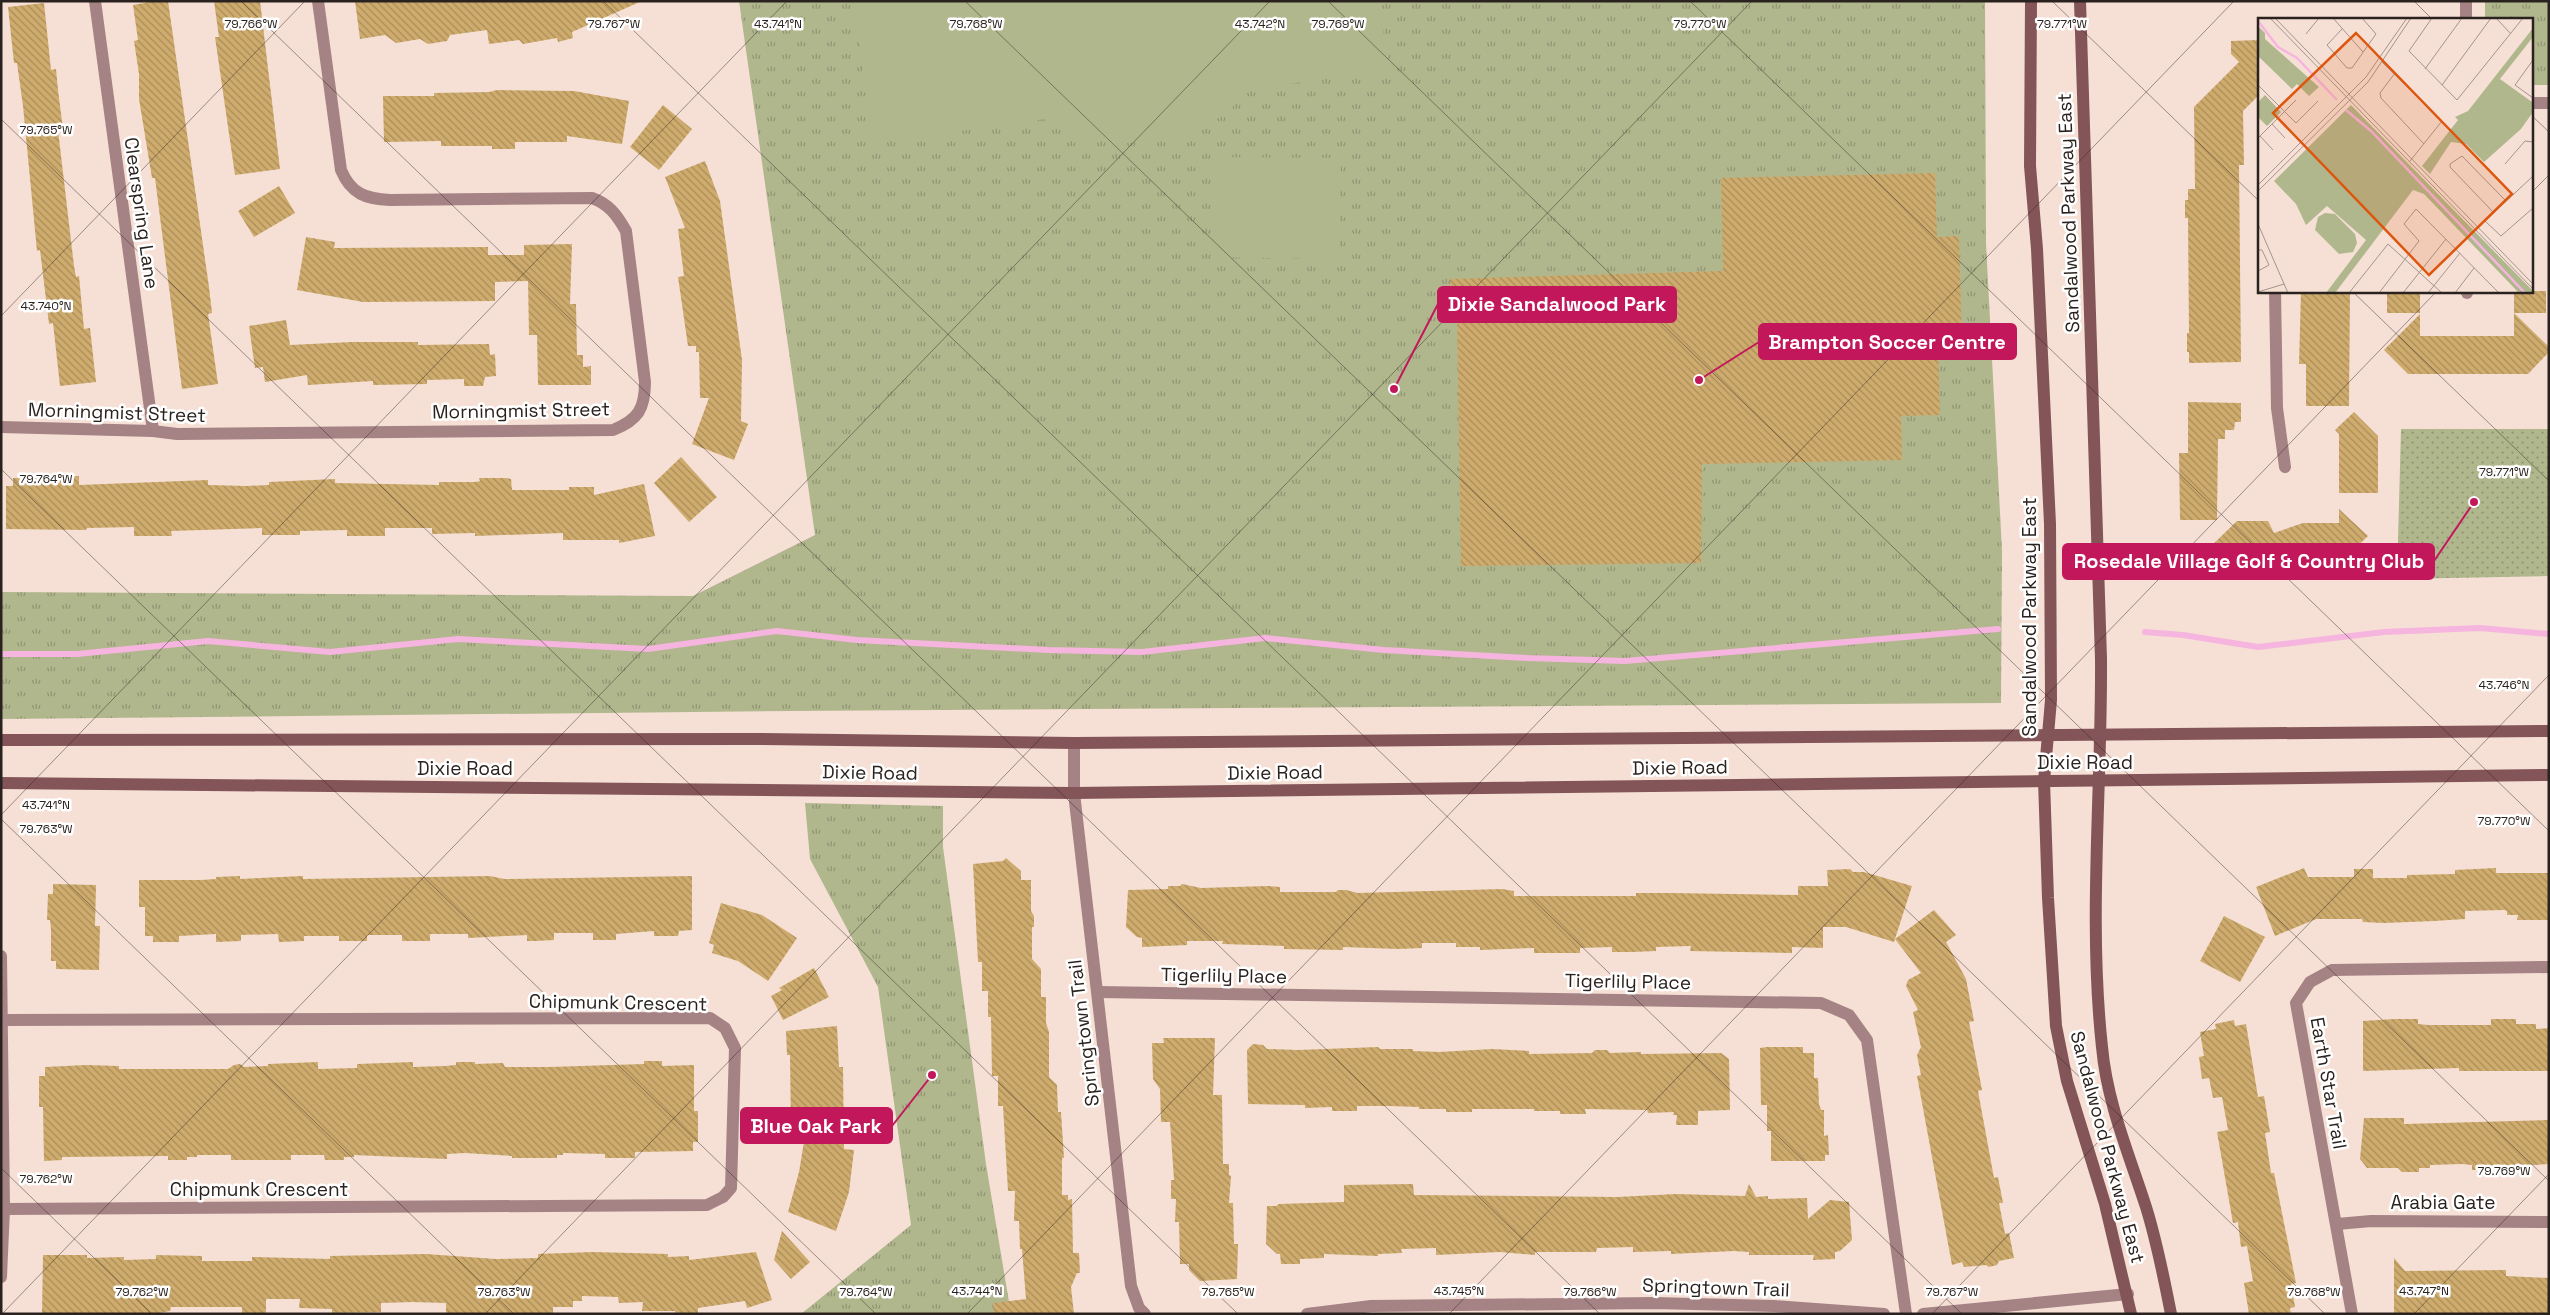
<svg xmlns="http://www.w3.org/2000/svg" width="2550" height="1315" font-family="'Space Grotesk',sans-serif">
  <defs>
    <pattern id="grass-dots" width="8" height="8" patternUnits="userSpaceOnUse" patternTransform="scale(1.25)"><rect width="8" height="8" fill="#b1b78d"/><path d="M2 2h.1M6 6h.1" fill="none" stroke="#909473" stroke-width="1.8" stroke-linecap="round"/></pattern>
    <pattern id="park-tufts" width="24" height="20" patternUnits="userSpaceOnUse" patternTransform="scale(1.25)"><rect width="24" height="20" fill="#b1b78d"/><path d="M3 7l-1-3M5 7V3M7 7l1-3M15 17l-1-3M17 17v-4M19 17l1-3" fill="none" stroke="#909473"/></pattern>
    <pattern id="building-back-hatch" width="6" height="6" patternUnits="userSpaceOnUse" patternTransform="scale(1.25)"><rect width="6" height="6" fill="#cfac6d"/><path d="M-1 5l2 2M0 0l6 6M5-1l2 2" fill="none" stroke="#a88c59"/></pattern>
  </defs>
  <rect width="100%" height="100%" fill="#f6e0d5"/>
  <path fill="url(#grass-dots)" d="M2401 429H2549V576L2397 579Z"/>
  <g fill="url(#park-tufts)">
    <path d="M739 1H1985L1986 243 2002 551 2001 703 793 711 1 719V592L693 596 815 535Z"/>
    <path d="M2485 1H2549V85H2531V19H2485Z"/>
    <path d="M805 803 943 806V847L986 1164 1011 1314H801L911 1225 878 987 810 859Z"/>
  </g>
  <g fill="#b1b78d">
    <path d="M853 1H1379L1389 70 1252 89 1221 117 1177 136 1128 143 1080 136 1044 119 873 143Z"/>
    <path d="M1214 157 1341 158 1339 259 1212 257Z"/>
  </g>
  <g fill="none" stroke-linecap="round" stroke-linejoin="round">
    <g stroke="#f6b5de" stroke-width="6">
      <path d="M2145 632 2183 635 2258 647 2384 632 2480 628 2549 634"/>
      <path d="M1 654H77L208 641 330 652 458 639 648 649 777 631 857 640 1048 650 1142 652 1265 638 1384 650 1527 658 1625 661 1998 629"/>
    </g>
  </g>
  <g fill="url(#building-back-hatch)">
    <path d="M155 1H168L209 287 212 313 208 314 218 384 182 389 155 178H152L139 99V74L134 41 138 40 133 5Z"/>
    <path d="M214 1H260L280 169 235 175 215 37H219Z"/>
    <path d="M355 1H642L572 32 573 38 558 42 557 38 523 44 519 40 489 44 487 30 450 35 447 41 428 44 420 39 396 43 385 35 360 39Z"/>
    <path d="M44 3 51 70 56 69 58 90 63 129 58 130 74 266 76 277 79 276 84 329 90 328 96 382 60 386 53 323 49 324 40 250 37 251 23 106 17 63H14L8 7Z"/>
    <path d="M2259 40V95L2243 111 2244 165H2239L2241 362 2189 363V352H2187V333H2189L2188 218H2185V200H2188V189H2195L2194 107 2239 62 2231 54V41Z"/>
    <path d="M497 90 574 91 629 101 622 144 567 136V142H515V149H492V146H441V141L384 142 383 96H434V93L489 92Z"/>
    <path d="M663 105 692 129 659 170 630 147Z"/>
    <path d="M705 161 720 201 742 360 741 421 748 424 734 460 692 444 709 398H700L699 352H696V346H688L678 277 684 276 678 229 685 228 665 177Z"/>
    <path d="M1935 173 1937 237 1959 236 1962 344H1938L1940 415 1901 416 1902 460 1702 464 1701 563 1461 566 1457 310H1451L1450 279 1723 271 1721 178Z"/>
    <path d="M279 186 295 213 254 237 238 211Z"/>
    <path d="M306 237 335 242 334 248 488 247V255H524V245L572 244 570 304H576L577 355H583V367L591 366V385H538L537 335H529L528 281 495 282V301L363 302 297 290Z"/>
    <path d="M2301 291H2350L2349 406H2306V364H2299Z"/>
    <rect x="2387" y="291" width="33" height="22"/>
    <path d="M2514 291H2546V313H2514L2549 347V352L2528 374H2408L2384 350 2420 314V336H2514Z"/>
    <path d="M286 320 290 345 352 342H418V345L489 344 490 355 495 354 496 376 485 377 483 386H464V379L427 380V384L373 385V381L308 385 307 375 265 382 263 367 255 368 249 326Z"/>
    <path d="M2188 402 2241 403V422H2235L2234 430H2225V439H2218L2217 520H2180L2179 453H2188Z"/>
    <path d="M2354 412 2378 436V493H2339V434L2335 430Z"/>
    <path d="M681 457 717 497 689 522 654 483Z"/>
    <path d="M79 476V485L208 480V485L246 486 269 485V482L335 479V483L439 485V482H475L480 481 479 478H505L511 479 512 490H569V487H594V495L644 484 655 536 619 543V540H563V533L475 536V533L432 534V528H385V536H347V530L300 531V535H262V528L171 531 172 536H134V527L87 528 86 530 6 529V486H13V478Z"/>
    <path d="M2339 509 2368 536 2343 560 2221 561 2208 549 2237 521H2268L2274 533 2303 523H2339Z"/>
    <path d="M1006 858 1021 871V880H1031V911L1034 916V927H1032V959L1041 969V997H1046V1023L1049 1032V1077L1057 1085 1058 1112H1061L1064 1158H1062V1195H1068V1200L1072 1199 1073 1253H1079L1080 1273H1077L1071 1287 1074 1314H994L993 1303 1026 1299 1022 1249H1020L1019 1221H1014L1015 1191H1008L1003 1106H998V1076H992L991 1017H988V991H982V962H978L973 864 1003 861Z"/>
    <path d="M2304 868 2308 877H2354V869H2373V878H2407V875L2455 874V870L2496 868V873H2549V920H2517L2518 915H2507V911L2504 910 2465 911V919L2434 921 2384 923 2363 922 2362 919H2316L2275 936 2256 887Z"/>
    <path d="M1850 869 1853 872H1864L1912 886 1894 942 1846 927H1823V948L1792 947V953L1690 951 1691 946 1656 947V951L1632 952H1612V947L1580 948V953H1534V948L1480 950V947H1456V943H1422V948L1398 949 1343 947V950L1284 949V946L1222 944 1223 941H1187V945L1142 947V938L1137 937 1126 927 1128 890 1168 889V886H1180L1182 884 1201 888 1268 886 1280 887V892H1336L1338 890H1346L1358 893 1502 889 1514 891V896H1636V893H1670L1798 895V886H1828L1827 870Z"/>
    <path d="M240 876V879L303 876V879L490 876 504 879 692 876V930L679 931 678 936H654V931L616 934V940H593V933H554V940L536 941H527V935L468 938V934H430V941H402V935H367V941H339V936H304V941L279 942 278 934 241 935V941L216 942V934L179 936V942H153V936H145V907H139V880H201L216 879V877Z"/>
    <path d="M53 884 96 885 95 926H100L99 970 56 969V961H51V929L50 920H47L48 894H53Z"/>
    <path d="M721 903 762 915 797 938 768 981 738 961 712 953 714 945 709 943Z"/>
    <path d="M1934 910 1956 935 1946 942 1966 979 1974 1021 1969 1022 1982 1090 1978 1091 1994 1178 1998 1177 2003 1203H1999L2005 1234 2009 1233 2014 1258 1999 1261 1997 1265 1989 1267 1986 1265 1964 1267 1962 1262 1952 1265 1917 1076 1921 1075 1917 1055 1921 1047 1913 1012 1918 1010 1906 986 1908 980 1921 973 1895 939Z"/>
    <path d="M2224 916 2265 937 2240 982 2200 961Z"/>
    <path d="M814 968 829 997 783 1020 771 996 782 990 779 988Z"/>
    <path d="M2394 1019H2418V1024L2428 1025H2491V1019H2516V1024H2536V1029L2549 1028V1071H2459V1068L2363 1071V1021Z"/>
    <path d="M2234 1020 2235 1026 2246 1024 2258 1097 2264 1096 2270 1132 2265 1133 2271 1173H2274L2296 1283 2291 1284 2295 1307 2290 1308 2291 1314H2249L2244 1283 2253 1281 2247 1246 2241 1247 2238 1222 2233 1223 2217 1132 2228 1130 2222 1097 2213 1098 2209 1078 2202 1079 2199 1057 2204 1056 2200 1032 2216 1029 2215 1024Z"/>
    <path d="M837 1026 839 1067H843L844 1149 854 1150 849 1192 836 1231 788 1212 799 1172 805 1136H802V1131H791L790 1055H787L786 1031Z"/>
    <path d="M1163 1038H1215L1213 1095H1222L1223 1164H1229V1175L1231 1176 1229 1203H1233L1234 1244H1238L1237 1279 1200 1281 1189 1270V1264H1180L1179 1222H1175L1176 1199H1171V1180H1174L1170 1122H1161L1160 1089 1153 1079 1152 1043H1164Z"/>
    <path d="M1253 1044 1263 1045 1267 1049 1298 1050 1378 1047 1380 1049H1413V1051L1439 1052 1492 1049 1529 1051V1054L1592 1053 1595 1050H1607L1610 1053 1641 1052V1054L1721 1053 1729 1059 1730 1110 1698 1111V1125H1676L1677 1115H1673L1674 1112 1648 1113 1647 1110 1585 1109 1586 1114H1560V1111H1534V1109H1472V1112H1446V1109H1419V1107L1389 1106H1357V1111H1332V1107L1305 1108V1105L1248 1104 1247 1050Z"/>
    <path d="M1767 1047H1803V1053H1814V1078H1818L1819 1104 1821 1110H1824V1136L1828 1135 1829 1155H1825V1161H1771V1131H1767V1105H1761L1760 1048Z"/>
    <path d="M644 1061H662V1066L694 1065V1111H698V1142H693V1151L635 1152V1158H605V1154L563 1153V1155H557V1158H512V1156L465 1153 447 1154V1159L354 1155V1157H344V1160H325L324 1155H291V1160H231V1155H197V1157H187V1160H168V1156L62 1157V1160L44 1161 43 1107H39V1076H45V1067L86 1065 119 1066V1069H228L234 1065 240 1064 244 1067 268 1066V1064L318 1062V1069L357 1068V1064L413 1062V1067L445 1066 456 1065V1062H475V1064L503 1063 505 1067H549L644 1064Z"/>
    <path d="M2364 1118H2404V1124L2549 1120V1164L2518 1166V1170H2472V1165L2462 1164 2430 1165V1168H2419V1172H2402L2398 1168H2367L2360 1159Z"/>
    <path d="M1413 1184 1414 1195 1617 1197 1676 1194 1745 1196 1749 1184 1756 1197 1768 1196V1199L1807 1198 1808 1219 1830 1200 1849 1202 1852 1240 1840 1251 1835 1252V1259L1813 1260 1814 1255H1749V1252L1734 1251 1671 1254V1251L1633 1252V1247L1597 1248 1596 1252H1535V1255L1500 1252 1436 1255V1248L1401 1249 1402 1253 1378 1254V1256L1324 1254V1258L1300 1259V1264H1281L1280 1254H1277L1266 1244 1267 1206H1276L1279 1204 1344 1202V1185Z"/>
    <path d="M782 1231 810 1262 791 1279 774 1260Z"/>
    <path d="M593 1252 668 1254V1257L689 1256V1260L756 1252 772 1300 747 1308 745 1301 698 1308V1314H676L675 1311H642L643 1302 619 1303 618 1297 582 1296V1301H573V1307H553V1314L446 1313V1303L412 1302 381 1303V1312L332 1313V1309L299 1308 300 1299H266V1313H242V1307H171L170 1311 155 1314H42L43 1255H87V1258L124 1257V1260L156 1259V1255L202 1256V1261H252V1257L330 1259V1256L426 1254 496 1259 538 1258V1254Z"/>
    <path d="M2394 1258 2405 1271 2506 1270V1276L2549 1278V1314H2394Z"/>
  </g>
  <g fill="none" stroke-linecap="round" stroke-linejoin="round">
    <g stroke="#a58385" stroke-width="12">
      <path d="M95 1 153 431"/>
      <path d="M2466 1V19"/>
      <path d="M2531 103H2549"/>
      <path d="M2275 291 2277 408 2285 467"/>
      <path d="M2467 291V293"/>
      <path d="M1 427 153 431 177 434 613 430C638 420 645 409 645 382L626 231C617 215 609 204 592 198L390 200C366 199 351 194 341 170L318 1"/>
      <path d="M1074 743V793L1131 1286 1139 1308 1145 1314"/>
      <path d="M1 956 4 1209 1 1277"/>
      <path d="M1098 992 1821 1003 1849 1015 1867 1040 1906 1314"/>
      <path d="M3 1020 710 1018 725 1028 735 1048 731 1188 723 1197 707 1205 4 1209"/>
      <path d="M2337 1224 2371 1221 2549 1222"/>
      <path d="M1307 1314 1371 1306 1654 1303 1774 1306 1884 1314"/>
      <path d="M1923 1314 2128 1294"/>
      <path d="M2352 1314 2296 1003 2310 982 2332 970 2549 967"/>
    </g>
    <g stroke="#835558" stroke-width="12">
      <path d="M2031 1 2030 166 2037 249 2050 524 2051 700 2044 781 2048 898 2056 1026 2067 1081 2105 1204 2131 1314"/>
      <path d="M2080 1 2101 659C2102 788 2088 918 2102 1047 2107 1103 2129 1154 2146 1207 2157 1242 2164 1278 2171 1314"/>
      <path d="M1 740 755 739 1074 743 2549 731"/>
      <path d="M1 783 1074 793 2549 775"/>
    </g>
  </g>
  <path fill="none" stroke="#2a221e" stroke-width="1" stroke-opacity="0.45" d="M241 1 1600 1314M603 1 1962 1314M965 1 2325 1314M1328 1 2549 1181M1690 1 2549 831M2052 1 2259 201M2414 1 2432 19M2531 115 2549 132M1 119 1238 1314M2531 193 2549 175M2352 291 2549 481M1 316 305 1M1 469 876 1314M1 815 787 1M1 819 514 1314M1 1168 152 1314M2 1314 1270 1M485 1314 1752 1M967 1314 2234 1M1449 1314 2437 291M1932 1314 2549 675M2414 1314 2549 1174"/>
  <g text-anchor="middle" stroke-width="5" stroke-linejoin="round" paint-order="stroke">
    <g font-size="19" fill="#2a221e" stroke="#fff">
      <text transform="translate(142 213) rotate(82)" y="7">Clearspring Lane</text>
      <text transform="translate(2068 213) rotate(-92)" y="7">Sandalwood Parkway East</text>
      <text transform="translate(521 410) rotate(-1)" y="7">Morningmist Street</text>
      <text transform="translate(117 412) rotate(2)" y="7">Morningmist Street</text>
      <text transform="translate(2029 617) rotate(-90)" y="7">Sandalwood Parkway East</text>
      <text x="2085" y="769">Dixie Road</text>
      <text transform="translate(1680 767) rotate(-1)" y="7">Dixie Road</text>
      <text x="465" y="775">Dixie Road</text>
      <text transform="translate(870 772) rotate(1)" y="7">Dixie Road</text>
      <text transform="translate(1275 772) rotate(-1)" y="7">Dixie Road</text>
      <text transform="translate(1224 975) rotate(1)" y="7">Tigerlily Place</text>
      <text transform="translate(1628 981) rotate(1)" y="7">Tigerlily Place</text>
      <text transform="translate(618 1002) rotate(1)" y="7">Chipmunk Crescent</text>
      <text transform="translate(1083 1033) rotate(-97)" y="7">Springtown Trail</text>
      <text transform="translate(2329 1083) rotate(80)" y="7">Earth Star Trail</text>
      <text transform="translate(2108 1147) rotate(75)" y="7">Sandalwood Parkway East</text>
      <text x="259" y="1196">Chipmunk Crescent</text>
      <text x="2443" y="1209">Arabia Gate</text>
      <text transform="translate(1716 1287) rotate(2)" y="7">Springtown Trail</text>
    </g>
  </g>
  <g transform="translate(2258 18)">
    <rect width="275" height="275" fill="#f6e0d5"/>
    <path d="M0 8 7 15V21L61 69 51 78 39 66 34 71 0 38Z" fill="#b1b78d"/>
    <path d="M275 10V19L242 61 274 84 275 94 263 111 226 144 208 126 193 124 172 156 164 148 200 102 197 99 210 93ZM7 77 23 94 9 108 0 99V84ZM93 87 275 273V275H261L166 176 155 172 77 275H68L108 222 69 188 48 207 38 186 16 163Z" fill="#b1b78d"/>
    <path d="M237 76 257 91 244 104H238L223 94ZM218 105 239 124 229 136 207 117ZM42 143 56 156 49 163V174L61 162 75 175 54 196 41 182 48 175V165L35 177 22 163ZM90 164 107 174 126 193 108 215 89 204 72 187ZM67 195 77 196 97 216 99 225 95 234 81 236 57 212 60 199Z" fill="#b1b78d"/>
    <path fill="none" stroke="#f6b5de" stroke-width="2.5" d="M0 3 20 29 39 40 79 82M88 92 113 113 267 275"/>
    <path fill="none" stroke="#a4948c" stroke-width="1" d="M12 0 275 271M17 0 275 266M75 0 105 34M174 0 151 33 199 82 265 0M238 0 253 16M84 11 69 27 89 50H94L118 16 104 0M48 16 61 0M275 42 257 67 275 80M123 43 184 103 152 143M167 51 204 0M137 55 122 75 123 80 166 126M0 67 38 105 60 83M184 67 233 0M14 106 27 120M2 118 15 132M0 120 38 82M247 146 267 123 275 124M275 158 227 203 243 218 275 190M0 167 108 59 149 0M0 173 110 64 153 0M235 194 192 149V146L204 138 247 182M0 206 30 275M0 232H4L11 247 0 253M0 274 26 266M91 275 130 226 184 275M121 275 161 223 146 206 158 191 241 275M145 275 188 221M170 275 202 235M197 275 216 250"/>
    <path fill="#de560d" fill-opacity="0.15" stroke="#de560d" stroke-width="2.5" d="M98 15 254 176 171 257 15 95Z"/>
    <rect width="275" height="275" fill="none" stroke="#2a221e" stroke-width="2.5"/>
  </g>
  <g font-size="12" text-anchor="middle" fill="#2a221e" stroke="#fff" stroke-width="5" stroke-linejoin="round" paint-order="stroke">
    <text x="251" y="28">79.766°W</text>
    <text x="614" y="28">79.767°W</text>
    <text x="976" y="28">79.768°W</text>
    <text x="1338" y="28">79.769°W</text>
    <text x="1700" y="28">79.770°W</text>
    <text x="2062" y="28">79.771°W</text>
    <text x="778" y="28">43.741°N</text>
    <text x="1260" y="28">43.742°N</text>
    <text x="46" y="134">79.765°W</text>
    <text x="46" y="310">43.740°N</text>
    <text x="2504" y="476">79.771°W</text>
    <text x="46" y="483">79.764°W</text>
    <text x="2504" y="689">43.746°N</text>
    <text x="46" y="809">43.741°N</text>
    <text x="2504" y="825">79.770°W</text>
    <text x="46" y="833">79.763°W</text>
    <text x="2504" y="1175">79.769°W</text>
    <text x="46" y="1183">79.762°W</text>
    <text x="977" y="1295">43.744°N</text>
    <text x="1459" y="1295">43.745°N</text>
    <text x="2424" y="1295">43.747°N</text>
    <text x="142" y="1296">79.762°W</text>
    <text x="504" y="1296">79.763°W</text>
    <text x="866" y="1296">79.764°W</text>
    <text x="1228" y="1296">79.765°W</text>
    <text x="1590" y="1296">79.766°W</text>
    <text x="1952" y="1296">79.767°W</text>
    <text x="2314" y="1296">79.768°W</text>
  </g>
  <path fill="none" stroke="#c2185b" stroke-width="2" d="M1394 389L1438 304M1699 380L1759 342M2474 502L2434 561M932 1075L892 1126"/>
  <g fill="#c2185b" stroke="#fff" stroke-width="2">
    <circle cx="1394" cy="389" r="5"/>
    <circle cx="1699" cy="380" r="5"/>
    <circle cx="2474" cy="502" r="5"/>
    <circle cx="932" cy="1075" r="5"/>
  </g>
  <g fill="#c2185b" stroke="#c2185b" stroke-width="2">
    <rect x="1438" y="287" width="238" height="35" rx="5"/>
    <rect x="1759" y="324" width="257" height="35" rx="5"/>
    <rect x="2063" y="544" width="371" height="35" rx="5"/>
    <rect x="741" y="1108" width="151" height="35" rx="5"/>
  </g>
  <g font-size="20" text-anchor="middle" font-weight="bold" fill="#fff">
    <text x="1557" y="311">Dixie Sandalwood Park</text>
    <text x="1887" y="349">Brampton Soccer Centre</text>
    <text x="2249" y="568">Rosedale Village Golf &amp; Country Club</text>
    <text x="816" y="1133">Blue Oak Park</text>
  </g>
  <rect width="2550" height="1315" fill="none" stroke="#2a221e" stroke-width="5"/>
</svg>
